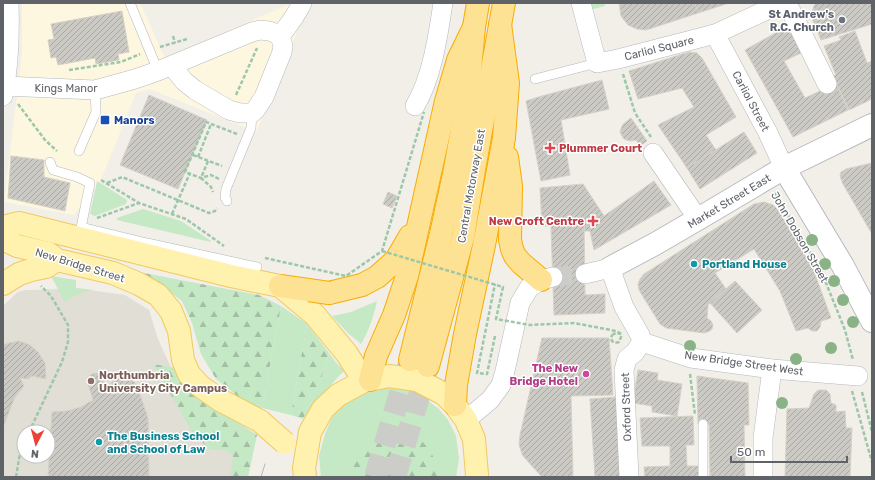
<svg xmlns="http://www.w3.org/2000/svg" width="875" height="480" font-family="Rubik,sans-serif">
  <defs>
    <pattern id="forest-firs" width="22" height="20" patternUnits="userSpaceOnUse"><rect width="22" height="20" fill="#c5e8c5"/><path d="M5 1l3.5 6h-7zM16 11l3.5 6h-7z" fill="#a3c0a4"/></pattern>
    <pattern id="building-hatch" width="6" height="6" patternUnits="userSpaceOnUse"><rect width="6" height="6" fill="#cccac5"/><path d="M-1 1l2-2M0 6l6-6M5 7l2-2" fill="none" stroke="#a9a8a4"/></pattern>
  </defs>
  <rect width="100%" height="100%" fill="#f1efe8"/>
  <path fill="#fef7e0" d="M22 3H140L165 58 292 3H308L288 55 256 132 150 89 136 93 100 182 74 215 4 202 22 54Z"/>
  <path fill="#e1ded6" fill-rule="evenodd" d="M75 288 125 295 149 310 158 339 174 374 240 428 244 477H3V306L18 292 26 290H34ZM24 432H48V456H24Z"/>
  <g fill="#c5e8c5">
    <path d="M584 3H604L605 6 586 11Z"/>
    <path d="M97 181 127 200 126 204 95 216 90 214Z"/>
    <path d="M143 209 181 221 211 241V242L117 220V218Z"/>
    <path d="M51 276 76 280V288L94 290C82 292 75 295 65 302Z"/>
    <path d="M377 301C374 315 369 331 361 344L348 333 332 316 351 312Z"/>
    <path d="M281 306 307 324 291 415 262 408Z"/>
    <path d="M329 353C334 360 338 366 345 370L336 379 303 419C313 398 324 376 329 353Z"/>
    <path d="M391 386 407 389 428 401 439 409 448 420 456 436 459 459 456 477H321L319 456 325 434 334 413 349 397 369 387Z"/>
  </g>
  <g fill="url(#forest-firs)">
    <path d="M144 273 259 295 281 306 262 408 246 403 216 379 201 354 192 323 182 301Z"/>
    <path d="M307 324 329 353C324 376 313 398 303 419L291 415Z"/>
    <path d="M153 364 176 368 205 401 257 435 248 477H230L233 456 225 450H211L194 435Z"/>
    <path d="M394 430 408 432 420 439 430 450 436 463 437 477H351C351 456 359 441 379 433 383 431 389 431 394 430Z"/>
  </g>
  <g fill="url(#building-hatch)" stroke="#d6d1c6">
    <path d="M619 3H695L698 13 646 30 637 29 628 25 621 16Z"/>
    <path d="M695 3H729L698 13Z"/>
    <path d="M815 3H872V24L821 40 811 16Z"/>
    <path d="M122 11 129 52 118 54 119 60 96 64 95 58 58 65 56 57 51 58 48 40 54 39 51 24Z"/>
    <path d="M788 26 803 52 784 61 805 98 820 91 822 93 837 86 848 110 793 137 745 50Z"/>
    <path d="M855 31 867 63 872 61V99L849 110 833 76 836 75 824 46 841 40 839 37Z"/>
    <path d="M689 52 697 53 702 58 736 117 706 135 716 150 687 168 658 125 694 107 682 88 638 99 629 71Z"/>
    <path d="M602 80 609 109 561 120 570 175 541 181 526 101 542 96Z"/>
    <path d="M149 95 207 120 178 189 120 165Z"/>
    <path d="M631 118 647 141 640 146 636 140 631 141 627 140 624 139 622 136 620 132 621 129 623 124Z"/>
    <path d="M744 132 757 153 700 189 687 168Z"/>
    <path d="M11 156 44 160V177L70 183 65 211 8 198Z"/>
    <path d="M872 163V234L843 184 840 176 841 172 846 169Z"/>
    <path d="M654 181 671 205 594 250 590 231H584V225L542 226 540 188 583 184 604 216Z"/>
    <path d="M388 192 397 196 392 208 383 204Z"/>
    <path d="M764 202 773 205 778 210 813 269 831 318 821 321 820 327 817 331H812L808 328 796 331 780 291 754 249 715 273 726 289 708 305 707 318 711 321 713 325 712 329 710 331 704 333 666 328 660 324 639 290 638 284 640 279 644 274 754 204Z"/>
    <path d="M584 225 585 295 605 294V313L554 315 551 226Z"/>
    <path d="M735 281 762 310 737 333 710 303Z"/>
    <path d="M542 338H609L613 395 571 396 573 477H542L523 456 519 445 520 435Z"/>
    <path d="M19 341 30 345 38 352 45 363 46 379 32 376 28 379 20 378 24 386 15 397 3 427V345L9 343Z"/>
    <path d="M124 369 137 386 148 418 149 477H48L52 412 67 411 81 407 93 400 88 384V379L90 375 92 374 97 373 102 378 103 381 104 391Z"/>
    <path d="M638 370 658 373 657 380 682 384 677 416 652 412V406L633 403Z"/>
    <path d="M697 376 748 383 749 425H744L745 477H710L709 424H698Z"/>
    <path d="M818 390H826L830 394 831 403 836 405V412L845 411 846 428H852L850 477H785L787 409 809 408 814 394Z"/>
    <path d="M616 397 621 477H595L590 399Z"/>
    <path d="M693 416 694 445H686L687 466H700V477H645L644 467 670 466V446H642L640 418Z"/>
  </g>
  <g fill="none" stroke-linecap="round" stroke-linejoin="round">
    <path stroke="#ccccc8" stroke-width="19" stroke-dasharray="19 10" stroke-linecap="butt" d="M553 277 585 274"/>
    <g stroke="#ccccc8" stroke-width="22" stroke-dasharray="22 11" stroke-linecap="butt">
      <path d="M375 477 410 360"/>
      <path d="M395 477 428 366"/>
    </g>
    <defs>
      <g id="lane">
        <path d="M130 3 158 71"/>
        <path d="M535 79 597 63"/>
        <path d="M79 151 96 112 95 90"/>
        <path d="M50 162 53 170 77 177 90 183 80 233"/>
        <path d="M227 201 225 197 226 189 251 128 252 113"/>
        <path d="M81 227 147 243 257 267"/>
        <path d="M703 424V477"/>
      </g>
      <g id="street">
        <path d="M581 3 597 63 618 59 715 34 769 9 776 3"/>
        <path d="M786 3 791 11 827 84"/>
        <path d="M715 34 768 133 784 168"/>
        <path d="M280 36C288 26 296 16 302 3"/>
        <path d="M5 86 95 90 135 79 158 71 252 32 260 30 269 31 275 33 280 36 283 46 282 52 264 97 256 109 252 113H240L229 110 195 90 184 81 172 66"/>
        <path d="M3 96C9 67 10 33 9 3"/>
        <path d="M415 106C432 78 438 36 443 3"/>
        <path d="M653 153 698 219"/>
        <path d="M585 274 610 268 624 307 640 335 642 342"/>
        <path d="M642 342 691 358 772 369 858 376"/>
        <path d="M466 420 490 400 501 385 505 371 520 303 529 288 541 280 553 277"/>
        <path d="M629 477 624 370 627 359 635 352 642 342"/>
        <path d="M763 477V438L772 369"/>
      </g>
      <g id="secondary">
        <path d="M784 168 843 266 872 321"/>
        <path d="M610 268 655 244 698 219 784 168 872 125"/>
      </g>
      <g id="primary">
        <path d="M3 227 19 223 231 276 265 283"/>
        <path d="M3 239 17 246 48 253 57 260 113 273 139 284 158 295 171 311 179 331 183 360 189 374 200 386 220 400 260 421"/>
        <path d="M3 284 19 274 31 270 46 267 57 260"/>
        <path d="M297 300 315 315 347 354 364 381"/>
        <path d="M305 477 304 468 310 432 323 409 338 395 364 381 389 376 417 380 444 394 455 405 466 420 474 439 477 475V477"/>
      </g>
      <g id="highway">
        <path d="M507 157 511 186 510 240 512 249 515 256 521 263 541 280"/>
        <path d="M329 293 362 285 377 277 396 260 410 236"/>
        <path d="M410 360 441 234 454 174 467 102 474 27 478 3"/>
        <path d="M428 366 463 237 474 170 504 3"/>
        <path d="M370 380 376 356 394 315 407 276 446 101 458 60 474 27"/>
        <path d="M455 405 456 385 465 334 484 245 504 138 508 83 500 24"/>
      </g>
    </defs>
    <use href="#lane" stroke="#b5b8bc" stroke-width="10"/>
    <use href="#street" stroke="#b5b8bc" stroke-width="20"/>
    <use href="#secondary" stroke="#b6babf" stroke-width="24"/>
    <use href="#primary" stroke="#f2c960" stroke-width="24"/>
    <use href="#highway" stroke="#f9ab00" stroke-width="24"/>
    <g stroke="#9cc7a9" stroke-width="2.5" stroke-dasharray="4 2" stroke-linecap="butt">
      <path d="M173 36 175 43"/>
      <path d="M160 47 187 39"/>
      <path d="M69 70 121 62 140 54"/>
      <path d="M623 74 635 113 651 137"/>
      <path d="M236 95 257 48"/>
      <path d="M18 104 45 140 57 151"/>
      <path d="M193 155 222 166"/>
      <path d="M198 157 211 124"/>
      <path d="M208 161 201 178 211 187 213 192"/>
      <path d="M219 179 211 175 201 178 185 172 206 122 237 134"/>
      <path d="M101 180 139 203 186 219 224 246"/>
      <path d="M107 183 122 177 209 213 215 211 217 208"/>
      <path d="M775 193 822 273 845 330 853 360"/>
      <path d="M172 214 190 173"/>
      <path d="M97 218 139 203"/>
      <path d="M612 335 616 333 621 334"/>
      <path d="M690 374 695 415"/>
      <path d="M852 391 872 462"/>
      <path d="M862 392 872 432"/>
      <path d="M29 432 62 362 68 342V325L51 296 41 286"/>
      <path d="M16 477 21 447 24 441"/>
    </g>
    <use href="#lane" stroke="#fff" stroke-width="9"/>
    <use href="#street" stroke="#fff" stroke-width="19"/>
    <use href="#secondary" stroke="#fff" stroke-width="22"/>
    <use href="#primary" stroke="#fff2af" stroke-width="22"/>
    <use href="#highway" stroke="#fde293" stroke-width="22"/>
    <path stroke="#b6b7b8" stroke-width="1" d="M261 477 265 464"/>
    <defs>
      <g id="primary-bridge">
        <path d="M265 283 280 286 297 300"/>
        <path d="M260 421 285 443"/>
      </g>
      <path id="highway-bridge" d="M280 286 329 293"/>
    </defs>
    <use href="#primary-bridge" stroke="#f2c960" stroke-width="24" stroke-linecap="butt"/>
    <use href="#highway-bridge" stroke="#f9ab00" stroke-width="24" stroke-linecap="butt"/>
    <g stroke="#9cc7a9" stroke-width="2.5" stroke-dasharray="4 2" stroke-linecap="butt">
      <path d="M382 251 503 287 496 319 530 325 574 323 616 331 620 333 621 337 619 342 615 343 612 341 611 338 612 335"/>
      <path d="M265 258 346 276 382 251 424 112"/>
      <path d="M495 336 487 374 477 373 495 284"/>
    </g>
    <use href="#primary-bridge" stroke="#fff2af" stroke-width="22"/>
    <use href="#highway-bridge" stroke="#fde293" stroke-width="22"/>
  </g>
  <g fill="#89b387">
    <circle cx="812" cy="240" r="6"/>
    <circle cx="825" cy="264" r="6"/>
    <circle cx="834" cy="281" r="6"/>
    <circle cx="843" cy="300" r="6"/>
    <circle cx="853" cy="322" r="6"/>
    <circle cx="690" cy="346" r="6"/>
    <circle cx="831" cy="348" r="6"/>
    <circle cx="796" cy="359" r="6"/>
    <circle cx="782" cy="403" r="6"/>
  </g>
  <circle fill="#6b7280" stroke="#fff" stroke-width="1.5" cx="842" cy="20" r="4"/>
  <rect fill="#1a4fb4" stroke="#fff" stroke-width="1.5" x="100" y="115" width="10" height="10" rx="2"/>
  <g fill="#e0444e" stroke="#fff" stroke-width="1.5">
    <path d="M548 142h4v4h4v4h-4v4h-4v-4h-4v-4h4z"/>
    <path d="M591 215h4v4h4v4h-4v4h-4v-4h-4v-4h4z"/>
  </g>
  <g fill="#0f9aa8" stroke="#fff" stroke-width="1.5">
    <circle cx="694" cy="264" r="4"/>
    <circle cx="99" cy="442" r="4"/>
  </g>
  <circle fill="#d1479c" stroke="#fff" stroke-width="1.5" cx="586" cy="374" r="4"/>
  <circle fill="#8d6e63" stroke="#fff" stroke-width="1.5" cx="91" cy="381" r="4"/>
  <g text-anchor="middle" stroke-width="3" stroke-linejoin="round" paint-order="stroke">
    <g font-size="11" font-weight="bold" fill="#5b616d" stroke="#fff" text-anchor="end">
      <text x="834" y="18">St Andrew's<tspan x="834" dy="13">R.C. Church</tspan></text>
    </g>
    <g font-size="11" fill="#5f6368" stroke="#fff">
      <text transform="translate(659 48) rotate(-14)" y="4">Carliol Square</text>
      <text x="66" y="92">Kings Manor</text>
      <text transform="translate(751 101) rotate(62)" y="4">Carliol Street</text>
      <text transform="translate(471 186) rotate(-80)" y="4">Central Motorway East</text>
      <text transform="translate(729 201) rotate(-31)" y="4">Market Street East</text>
      <text transform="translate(800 237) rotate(60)" y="4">John Dobson Street</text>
      <text transform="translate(80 265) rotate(17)" y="4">New Bridge Street</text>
      <text transform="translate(744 363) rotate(8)" y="4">New Bridge Street West</text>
      <text transform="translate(626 407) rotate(-92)" y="4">Oxford Street</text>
    </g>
    <g font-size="11" font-weight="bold" fill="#164399" stroke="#fff" text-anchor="start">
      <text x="114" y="124">Manors</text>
    </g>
    <g font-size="11" font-weight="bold" fill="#be3a42" stroke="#fff" text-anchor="start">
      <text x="559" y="152">Plummer Court</text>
      <text x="584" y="225" text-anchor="end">New Croft Centre</text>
    </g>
    <g font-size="11" font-weight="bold" fill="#0d838f" stroke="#fff" text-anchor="start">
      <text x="702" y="268">Portland House</text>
      <text x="107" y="440">The Business School<tspan x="107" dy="13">and School of Law</tspan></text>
    </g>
    <g font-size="11" font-weight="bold" fill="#b23c85" stroke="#fff" text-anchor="end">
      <text x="578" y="372">The New<tspan x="578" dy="13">Bridge Hotel</tspan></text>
    </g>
    <g font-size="11" font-weight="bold" fill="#785e54" stroke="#fff" text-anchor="start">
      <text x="99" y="379">Northumbria<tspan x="99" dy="13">University City Campus</tspan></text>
    </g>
  </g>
  <rect width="875" height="480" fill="none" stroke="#5f6368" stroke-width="8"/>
  <g transform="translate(36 444) rotate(186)"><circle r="19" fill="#ffffff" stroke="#bfc1c3"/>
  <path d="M0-3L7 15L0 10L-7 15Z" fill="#ea4335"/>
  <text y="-6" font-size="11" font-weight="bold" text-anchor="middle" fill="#5f6368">N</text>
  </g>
  <path d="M731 456v6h116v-6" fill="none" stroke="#5f6368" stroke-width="2"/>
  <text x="737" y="456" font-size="12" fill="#5f6368" stroke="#ffffff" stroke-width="3" paint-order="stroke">50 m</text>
</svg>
